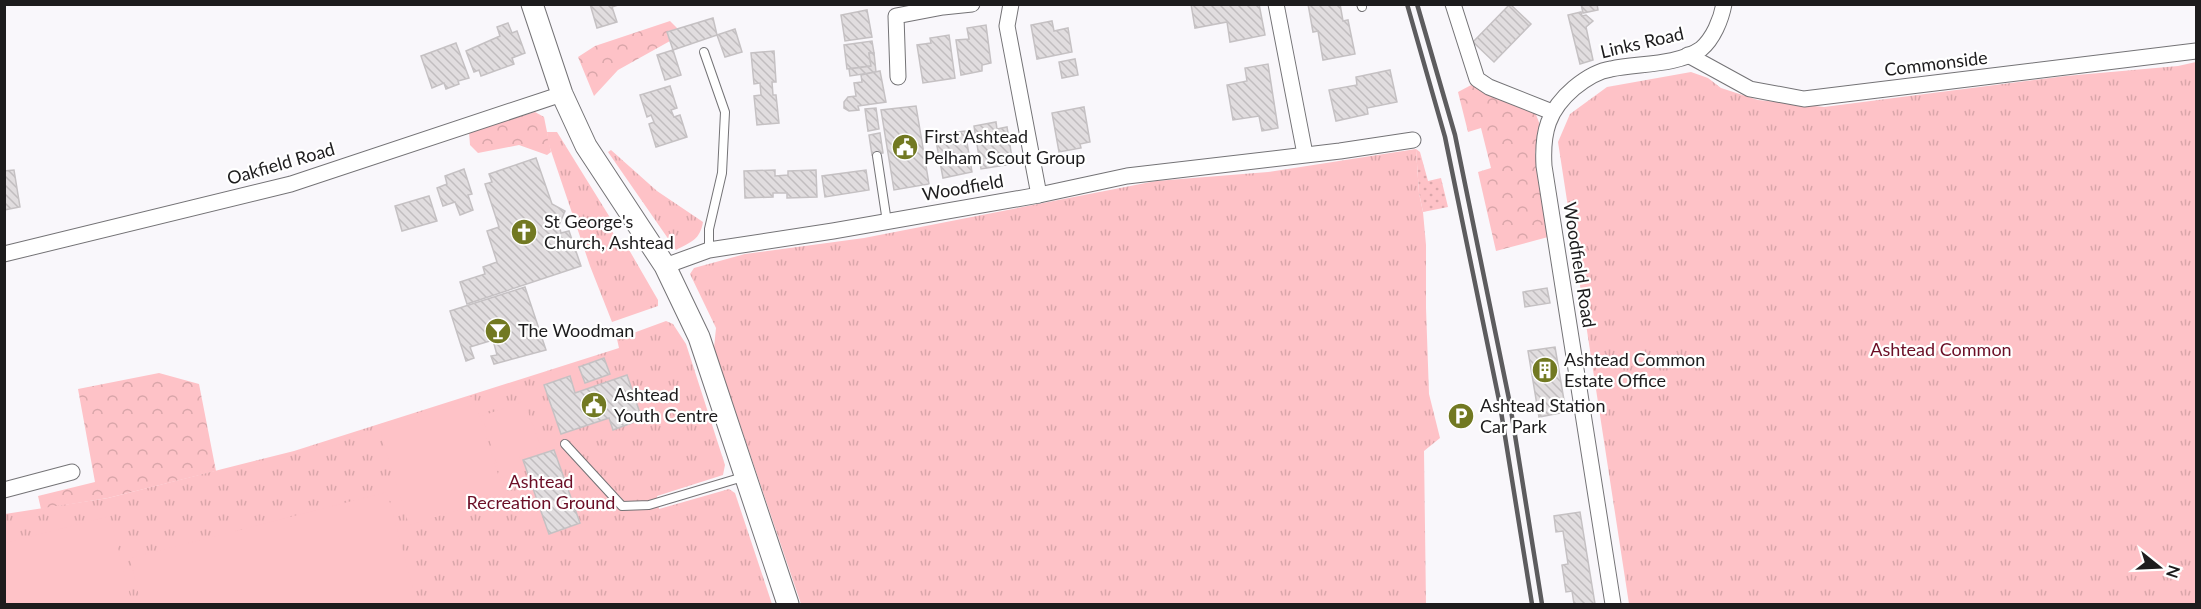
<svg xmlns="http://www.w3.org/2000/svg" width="2201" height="609" font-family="Lato,sans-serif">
  <defs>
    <pattern id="grass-dots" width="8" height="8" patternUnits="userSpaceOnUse" patternTransform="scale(1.5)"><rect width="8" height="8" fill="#fec2c7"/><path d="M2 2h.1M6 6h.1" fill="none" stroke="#d9a6aa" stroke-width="1.8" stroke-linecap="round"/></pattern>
    <pattern id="forest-crowns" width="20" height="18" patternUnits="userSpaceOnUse" patternTransform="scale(1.5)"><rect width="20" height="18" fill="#fec2c7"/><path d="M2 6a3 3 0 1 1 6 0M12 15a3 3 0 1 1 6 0" fill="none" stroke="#d9a6aa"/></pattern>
    <pattern id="park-tufts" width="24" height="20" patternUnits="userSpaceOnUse" patternTransform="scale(1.5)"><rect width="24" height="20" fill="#fec2c7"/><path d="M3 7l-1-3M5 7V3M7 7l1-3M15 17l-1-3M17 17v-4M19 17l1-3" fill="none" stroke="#d9a6aa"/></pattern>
    <pattern id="building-back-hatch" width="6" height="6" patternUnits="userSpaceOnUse" patternTransform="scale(1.5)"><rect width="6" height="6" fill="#e1dddf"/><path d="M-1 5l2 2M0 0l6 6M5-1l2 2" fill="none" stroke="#c1bdbf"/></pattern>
  </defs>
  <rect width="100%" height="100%" fill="#f9f7fb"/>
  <path fill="url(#grass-dots)" d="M1416 149 1420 152 1428 181 1441 178 1448 207 1423 212 1419 193Z"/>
  <g fill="url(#forest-crowns)">
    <path d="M670 21 678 29 667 32 670 41 618 70 594 96 578 57 595 46Z"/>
    <path d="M1475 83 1535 112 1542 130 1535 152 1548 237 1496 251 1478 172 1491 168 1481 128 1468 132 1458 92Z"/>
    <path d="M535 112 544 117 551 152 547 155 519 145 478 153 470 145 469 132Z"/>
    <path d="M159 373 199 384 216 471 108 498 41 509 38 496 95 482 78 389Z"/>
  </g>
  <g fill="url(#park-tufts)">
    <path d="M2196 62V604H1629L1558 142 1570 114 1607 87 1691 72 1708 78 1721 88 1758 100 1824 107 2066 76 2178 66Z"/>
    <path d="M547 132H557L614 224 612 231 620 246 628 248 658 300V306L612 322 590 266 548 142Z"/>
    <path d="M1416 149 1419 193 1423 212 1426 245V308L1429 394 1440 438 1424 451 1426 604H801L714 348 716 328 690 274 694 268 745 254 864 238 1156 181 1268 172Z"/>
    <path d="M611 150 657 191 703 222C700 240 691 242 676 250L608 152Z"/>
    <path d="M666 321 673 324 686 344 725 465 723 475 657 496 659 509 729 489 735 493 772 604H5V514L108 498 294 451 619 348 617 339Z"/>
  </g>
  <g fill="#fec2c7">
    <path d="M473 396 505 496 409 525 378 425Z"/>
    <path d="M524 401 541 447 519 456 526 481 504 488 482 416Z"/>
    <path d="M387 492 417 604H141L130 558Z"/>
    <path d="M110 516 132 604H5V543Z"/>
  </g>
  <g fill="url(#building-back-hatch)" stroke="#c5c1c3" stroke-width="1.5">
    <path d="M590 4H621L612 7 617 22 597 28Z"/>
    <path d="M1191 4H1259L1265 35 1230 42 1227 22 1195 28Z"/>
    <path d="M1308 4H1340L1343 21 1348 20 1355 54 1323 60 1318 31 1313 32Z"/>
    <path d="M1510 4 1531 24 1494 62 1473 42Z"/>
    <path d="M1581 4H1597L1598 10 1583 13Z"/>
    <path d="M867 10 872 37 845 41 841 15Z"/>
    <path d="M1581 12 1582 16 1586 15 1593 21 1586 27 1593 60 1580 64 1568 15Z"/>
    <path d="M713 18 717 35 673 50 667 32Z"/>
    <path d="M1052 21 1054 31 1068 28 1072 52 1037 59 1031 25Z"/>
    <path d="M508 23 512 33 517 31 525 53 512 58 514 64 481 76 479 70 474 72 466 51 500 36 497 27Z"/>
    <path d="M986 25 991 63 982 65V71L961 75 956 40 969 39 967 28Z"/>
    <path d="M735 29 742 52 725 57 717 35Z"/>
    <path d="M949 35 955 78 923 83 917 45 931 43 930 38Z"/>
    <path d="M872 41 874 53H869L871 66 847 69 844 45Z"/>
    <path d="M456 43 469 78 458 81 459 84 446 89 444 83 432 88 421 56Z"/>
    <path d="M673 50 681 75 665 80 657 55Z"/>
    <path d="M774 51 776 82H772L773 95H776L779 123 757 125 754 96 761 95 760 83 754 84 751 53Z"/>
    <path d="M869 53H874L876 72 850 76 849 69 871 66Z"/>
    <path d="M1075 59 1078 75 1062 78 1059 62Z"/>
    <path d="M1268 64 1278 128 1262 131 1259 116 1233 120 1227 85 1247 81 1245 68Z"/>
    <path d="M1390 70 1397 102 1367 108 1368 114 1336 121 1329 90 1357 85 1356 77Z"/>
    <path d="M880 71 886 102 858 106 859 110 849 111 844 108V102L848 97 856 96 854 83 862 82 861 75Z"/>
    <path d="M670 86 677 108 671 110 674 117 680 115 687 137 656 147 649 124 654 122 651 115 647 117 640 95Z"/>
    <path d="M916 106 929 184 894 190 881 110Z"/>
    <path d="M1084 107 1090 142 1080 144 1081 148 1059 152 1052 113Z"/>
    <path d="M876 108 879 129 868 131 865 109Z"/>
    <path d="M996 122 997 129 1007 127 1013 164 981 169 974 126Z"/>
    <path d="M965 131 972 172 943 178 936 141 945 139 944 134Z"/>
    <path d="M880 133 883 153 872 155 869 135Z"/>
    <path d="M536 158 552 204 565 211 559 225 561 233 569 231 581 266 467 304 460 282 485 274 483 267 497 262 487 231 499 227 485 184 492 182 489 174Z"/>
    <path d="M464 169 472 194 468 195 473 210 460 215 455 202 443 206 437 188 447 184 445 176Z"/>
    <path d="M14 170 20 207 4 210V171Z"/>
    <path d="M775 170V176L788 175V171L816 170 817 197 787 198V193H773V197L745 198 744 171Z"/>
    <path d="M866 170 869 190 825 197 822 176Z"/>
    <path d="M429 196 437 221 402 231 395 206Z"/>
    <path d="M525 287 546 350 494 364 491 356 497 355 493 340 470 347 474 358 466 361 450 311Z"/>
    <path d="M1547 288 1550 303 1525 307 1523 292Z"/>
    <path d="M1555 347 1566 412 1539 417 1528 351Z"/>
    <path d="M604 358 610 374 585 383 579 367Z"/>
    <path d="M627 375 642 419 613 430 609 418 561 434 544 385 570 376 575 393Z"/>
    <path d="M554 450 580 523 549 534 523 460Z"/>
    <path d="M1580 512 1595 604H1574L1572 591 1566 592 1562 565 1568 564 1563 531 1556 532 1554 516Z"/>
  </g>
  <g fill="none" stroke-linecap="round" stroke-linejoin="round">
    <defs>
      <g id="lane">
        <path d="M1361 4 1362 7"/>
        <path d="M704 52 725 112 722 173 709 229V250"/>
        <path d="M877 156 887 222"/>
        <path d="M565 444 622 506 649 505 743 477"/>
      </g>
      <g id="street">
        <path d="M1011 4 1007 26 1039 195"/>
        <path d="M1276 4 1305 154"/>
        <path d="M1453 4 1477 79 1489 87 1552 112"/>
        <path d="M1688 55 1750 89 1804 99 2196 51"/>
        <path d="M898 77 896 16 943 7 972 4"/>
        <path d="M4 254 291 184 562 94"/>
        <path d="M665 266 709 250 833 231 1039 195 1127 176 1340 151 1413 140"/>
        <path d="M4 490 72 472"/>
        <path d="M1613 604 1544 166C1542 132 1548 110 1574 88 1585 79 1597 71 1611 69 1639 63 1676 66 1701 49 1713 39 1721 20 1724 4"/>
      </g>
      <path id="secondary" d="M532 4 562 94 586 146 665 266 699 337 788 604"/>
    </defs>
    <use href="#lane" stroke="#747376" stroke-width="10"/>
    <use href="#street" stroke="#747376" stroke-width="17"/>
    <use href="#secondary" stroke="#747376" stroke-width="23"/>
    <use href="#lane" stroke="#fff" stroke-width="8"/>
    <use href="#street" stroke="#fff" stroke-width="15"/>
    <use href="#secondary" stroke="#fff" stroke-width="21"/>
    <g stroke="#5d5c5e" stroke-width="4.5">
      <path d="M1407 4 1445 137 1500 405 1532 604"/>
      <path d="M1417 4 1455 135 1510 404 1542 604"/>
    </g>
  </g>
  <defs>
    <symbol id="civic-disc" viewBox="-11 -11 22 22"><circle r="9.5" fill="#727922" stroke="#fff"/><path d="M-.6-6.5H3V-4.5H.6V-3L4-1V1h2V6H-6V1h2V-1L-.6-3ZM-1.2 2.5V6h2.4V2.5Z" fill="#fff"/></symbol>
    <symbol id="church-disc" viewBox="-11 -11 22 22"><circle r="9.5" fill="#727922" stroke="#fff"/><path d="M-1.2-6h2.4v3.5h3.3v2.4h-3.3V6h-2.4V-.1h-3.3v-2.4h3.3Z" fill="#fff"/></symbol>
    <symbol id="bar-disc" viewBox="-11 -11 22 22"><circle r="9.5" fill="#727922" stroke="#fff"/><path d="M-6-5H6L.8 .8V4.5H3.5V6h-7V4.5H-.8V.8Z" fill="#fff"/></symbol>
    <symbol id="building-disc" viewBox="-11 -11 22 22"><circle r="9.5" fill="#727922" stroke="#fff"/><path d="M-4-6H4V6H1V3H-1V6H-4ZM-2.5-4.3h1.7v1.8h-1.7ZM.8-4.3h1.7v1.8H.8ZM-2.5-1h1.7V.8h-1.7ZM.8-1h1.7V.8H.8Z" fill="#fff"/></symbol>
    <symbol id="parking-disc" viewBox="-11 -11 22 22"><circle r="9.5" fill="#727922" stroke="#fff"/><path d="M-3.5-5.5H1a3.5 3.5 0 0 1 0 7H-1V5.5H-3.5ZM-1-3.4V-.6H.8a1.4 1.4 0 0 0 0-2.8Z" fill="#fff"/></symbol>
  </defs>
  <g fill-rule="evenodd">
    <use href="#civic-disc" x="890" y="132" width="30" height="30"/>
    <use href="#church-disc" x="509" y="217" width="30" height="30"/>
    <use href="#bar-disc" x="483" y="316" width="30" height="30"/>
    <use href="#building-disc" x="1530" y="355" width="30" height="30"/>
    <use href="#civic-disc" x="579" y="390" width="30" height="30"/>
    <use href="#parking-disc" x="1446" y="401" width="30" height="30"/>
  </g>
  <g text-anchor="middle" stroke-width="4.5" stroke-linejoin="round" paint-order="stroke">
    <g font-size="18" fill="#1d1c1d" stroke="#fff">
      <text transform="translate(1642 43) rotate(-13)" y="6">Links Road</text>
      <text transform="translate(1936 64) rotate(-7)" y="6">Commonside</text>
      <text transform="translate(281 164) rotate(-16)" y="6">Oakfield Road</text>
      <text transform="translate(963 188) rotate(-10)" y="6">Woodfield</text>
      <text transform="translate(1579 265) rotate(81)" y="6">Woodfield Road</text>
    </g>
    <g font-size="18" fill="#1d1c1d" stroke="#fff" text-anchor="start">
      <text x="924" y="143">First Ashtead<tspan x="924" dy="21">Pelham Scout Group</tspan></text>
      <text x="544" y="228">St George's<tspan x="544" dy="21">Church, Ashtead</tspan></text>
      <text x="518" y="337">The Woodman</text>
      <text x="1564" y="366">Ashtead Common<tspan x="1564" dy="21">Estate Office</tspan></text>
      <text x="614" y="401">Ashtead<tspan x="614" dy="21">Youth Centre</tspan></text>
      <text x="1480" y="412">Ashtead Station<tspan x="1480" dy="21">Car Park</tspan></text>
    </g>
    <g font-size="18" fill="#6b0e26" stroke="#fff">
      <text x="1941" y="356">Ashtead Common</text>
      <text x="541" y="488">Ashtead<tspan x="541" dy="21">Recreation Ground</tspan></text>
    </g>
  </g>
  <rect width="2201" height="609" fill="none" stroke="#1d1c1d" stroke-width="12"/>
  <g transform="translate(2159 567) rotate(108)" stroke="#ffffff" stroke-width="4.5" paint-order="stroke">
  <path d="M0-4.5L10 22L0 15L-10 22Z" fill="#1d1c1d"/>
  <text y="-9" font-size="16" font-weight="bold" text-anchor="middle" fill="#1d1c1d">N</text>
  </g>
</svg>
